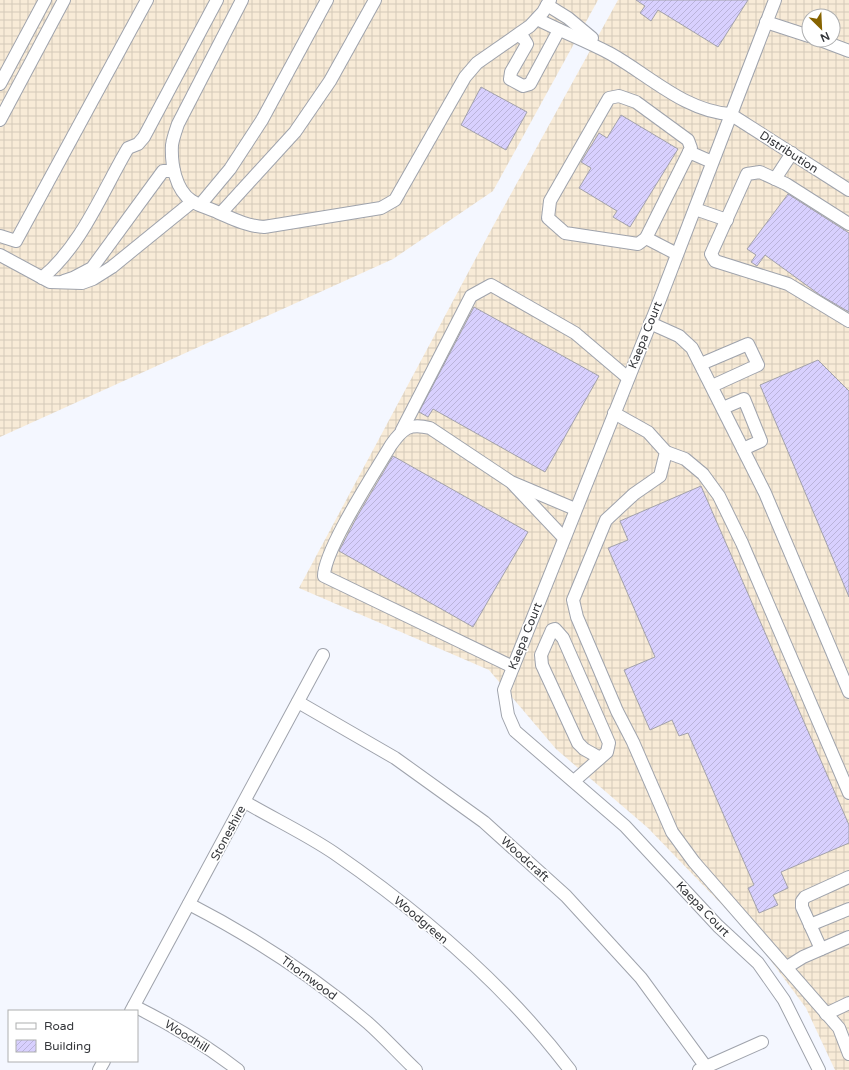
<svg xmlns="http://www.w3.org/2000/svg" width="849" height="1070" font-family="'Varela Round',sans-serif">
  <defs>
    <pattern id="industrial-grid" width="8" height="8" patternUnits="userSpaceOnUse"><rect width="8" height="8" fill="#f8ebd7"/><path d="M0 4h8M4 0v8" fill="none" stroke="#d5cab9"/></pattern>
    <pattern id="building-hatch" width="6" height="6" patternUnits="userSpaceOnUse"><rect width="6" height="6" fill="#d8d0fe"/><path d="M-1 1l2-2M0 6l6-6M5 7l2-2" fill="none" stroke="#bab3da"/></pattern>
  </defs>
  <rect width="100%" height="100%" fill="#f4f7ff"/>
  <g fill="url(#industrial-grid)" fill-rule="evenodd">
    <path d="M0 0H598L493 191 393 259 0 437Z"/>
    <path d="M618 0H849V1070H835L806 1008 754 938 648 828 556 749 489 670 299 588 491 230ZM809 16H833V40H809Z"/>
  </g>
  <g fill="url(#building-hatch)" stroke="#a2a1aa">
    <path d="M636 0H748L718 47 658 10 651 21 640 13 645 6Z"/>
    <path d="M481 87 527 112 506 150 461 125Z"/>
    <path d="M621 115 678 149 630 227 613 217 617 211 579 188 591 168 581 162 599 133 607 138Z"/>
    <path d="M788 194 849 233V312L820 295 765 255 757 266 751 262 756 255 747 249Z"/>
    <path d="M474 307 599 376 545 472 433 409 428 417 419 412Z"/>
    <path d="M818 360 849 391V597L760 385Z"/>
    <path d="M393 456 528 532 473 627 339 551 358 515Z"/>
    <path d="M701 486 849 825V843L781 872 788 888 773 895 778 905 759 913 748 888 754 885 688 733 679 736 672 720 650 730 624 670 655 657 608 548 628 540 620 521Z"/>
  </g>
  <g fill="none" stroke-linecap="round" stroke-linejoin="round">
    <defs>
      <g id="minor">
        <path d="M242 0 178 124C176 130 173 138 172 145 171 163 175 190 192 201 199 206 209 208 217 212 233 219 247 226 264 227L381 208 395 200 465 77 477 63 530 26 543 12 550 0"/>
        <path d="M775 0 657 307 504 690 508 715 515 731 625 826 718 926 758 963 784 1000 819 1070"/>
        <path d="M547 5 568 18 592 38"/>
        <path d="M537 19C562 32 587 41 611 54 650 76 685 111 730 114L849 190"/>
        <path d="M766 22 809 36"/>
        <path d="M518 35 524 39 527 44 511 72 510 79 523 86 530 84 559 30"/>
        <path d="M820 40 849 51"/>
        <path d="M0 84 45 0"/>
        <path d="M619 96 636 102 688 140 691 148 646 238 638 244 565 233 548 218 550 201 609 98Z"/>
        <path d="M0 120 64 0"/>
        <path d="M689 152 712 162"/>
        <path d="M775 179 792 153"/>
        <path d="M200 205 230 169 262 120 327 0"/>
        <path d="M695 209 727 220"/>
        <path d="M221 213 295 132 330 81 375 0"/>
        <path d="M849 224 786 184 760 172 747 174 711 254 715 261 788 284 849 321"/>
        <path d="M0 236 16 241 147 0"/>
        <path d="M646 238 677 254"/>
        <path d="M0 255 50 282 82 283 93 279 112 267 192 202"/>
        <path d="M42 278C82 245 102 192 128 148L138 144 144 137 217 0"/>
        <path d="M64 281 73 278 92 268 163 171H174"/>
        <path d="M650 323 679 336 692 348 765 493 849 692"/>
        <path d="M701 364 748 344 758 365 712 386"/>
        <path d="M723 408 744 399 761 441 743 449"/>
        <path d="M614 413 648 432 666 452 660 476 634 494 606 520 573 600 577 617 617 711 633 742 672 832 694 862 839 1028 849 1054"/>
        <path d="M402 430 471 296 491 285 575 333 628 378"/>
        <path d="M666 452 685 459 703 474 719 496 742 543 849 793"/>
        <path d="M513 484 564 538"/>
        <path d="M513 667 324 576C324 550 375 472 391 445 403 428 409 423 430 428L511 482 575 509"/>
        <path d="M298 702 395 758 484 822 566 896 641 978 706 1067"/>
        <path d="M574 781 607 752 609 743 563 638 555 629 552 630 541 655 542 665 578 743 584 749 600 758"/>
        <path d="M245 802C274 819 306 834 334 853 421 913 506 986 570 1070"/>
        <path d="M189 904C253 937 313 976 368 1023 385 1038 400 1055 416 1070"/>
        <path d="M810 925 849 909"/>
        <path d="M821 949 802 907V901L805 897 849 877"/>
        <path d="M787 967 803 957 849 937"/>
        <path d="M134 1006C170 1024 206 1045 238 1070"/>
        <path d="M131 1011 323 655"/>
        <path d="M826 1014 849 1003"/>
        <path d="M99 1070 104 1061"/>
        <path d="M699 1070 762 1042"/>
      </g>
    </defs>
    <use href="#minor" stroke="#9fa3ac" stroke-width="14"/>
    <use href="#minor" stroke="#fff" stroke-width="12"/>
  </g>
  <g text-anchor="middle" stroke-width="3.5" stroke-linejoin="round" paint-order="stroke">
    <g font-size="12" fill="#34363a" stroke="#fff">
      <text transform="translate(789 152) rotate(33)" y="4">Distribution</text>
      <text transform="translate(645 335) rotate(-68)" y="4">Kaepa Court</text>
      <text transform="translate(525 636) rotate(-68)" y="4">Kaepa Court</text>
      <text transform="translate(228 833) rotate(-62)" y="4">Stoneshire</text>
      <text transform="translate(525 859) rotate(42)" y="4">Woodcraft</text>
      <text transform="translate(703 909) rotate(46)" y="4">Kaepa Court</text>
      <text transform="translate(421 920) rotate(40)" y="4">Woodgreen</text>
      <text transform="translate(309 978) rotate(36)" y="4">Thornwood</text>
      <text transform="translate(187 1036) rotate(32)" y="4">Woodhill</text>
    </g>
  </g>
  <rect x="8" y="1010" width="130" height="52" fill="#ffffff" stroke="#aeafb0"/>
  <rect x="16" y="1023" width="20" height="6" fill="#ffffff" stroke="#aeafb0"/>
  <text x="44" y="1030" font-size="12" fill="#34363a">Road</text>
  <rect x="16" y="1040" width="20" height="12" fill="url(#building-hatch)" stroke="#aeafb0"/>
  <text x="44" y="1050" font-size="12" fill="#34363a">Building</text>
  <g transform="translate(821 28) rotate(156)"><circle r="19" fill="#ffffff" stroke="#aeafb0"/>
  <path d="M0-3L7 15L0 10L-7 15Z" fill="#866300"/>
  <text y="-6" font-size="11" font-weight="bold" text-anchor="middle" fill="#34363a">N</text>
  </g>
</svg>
